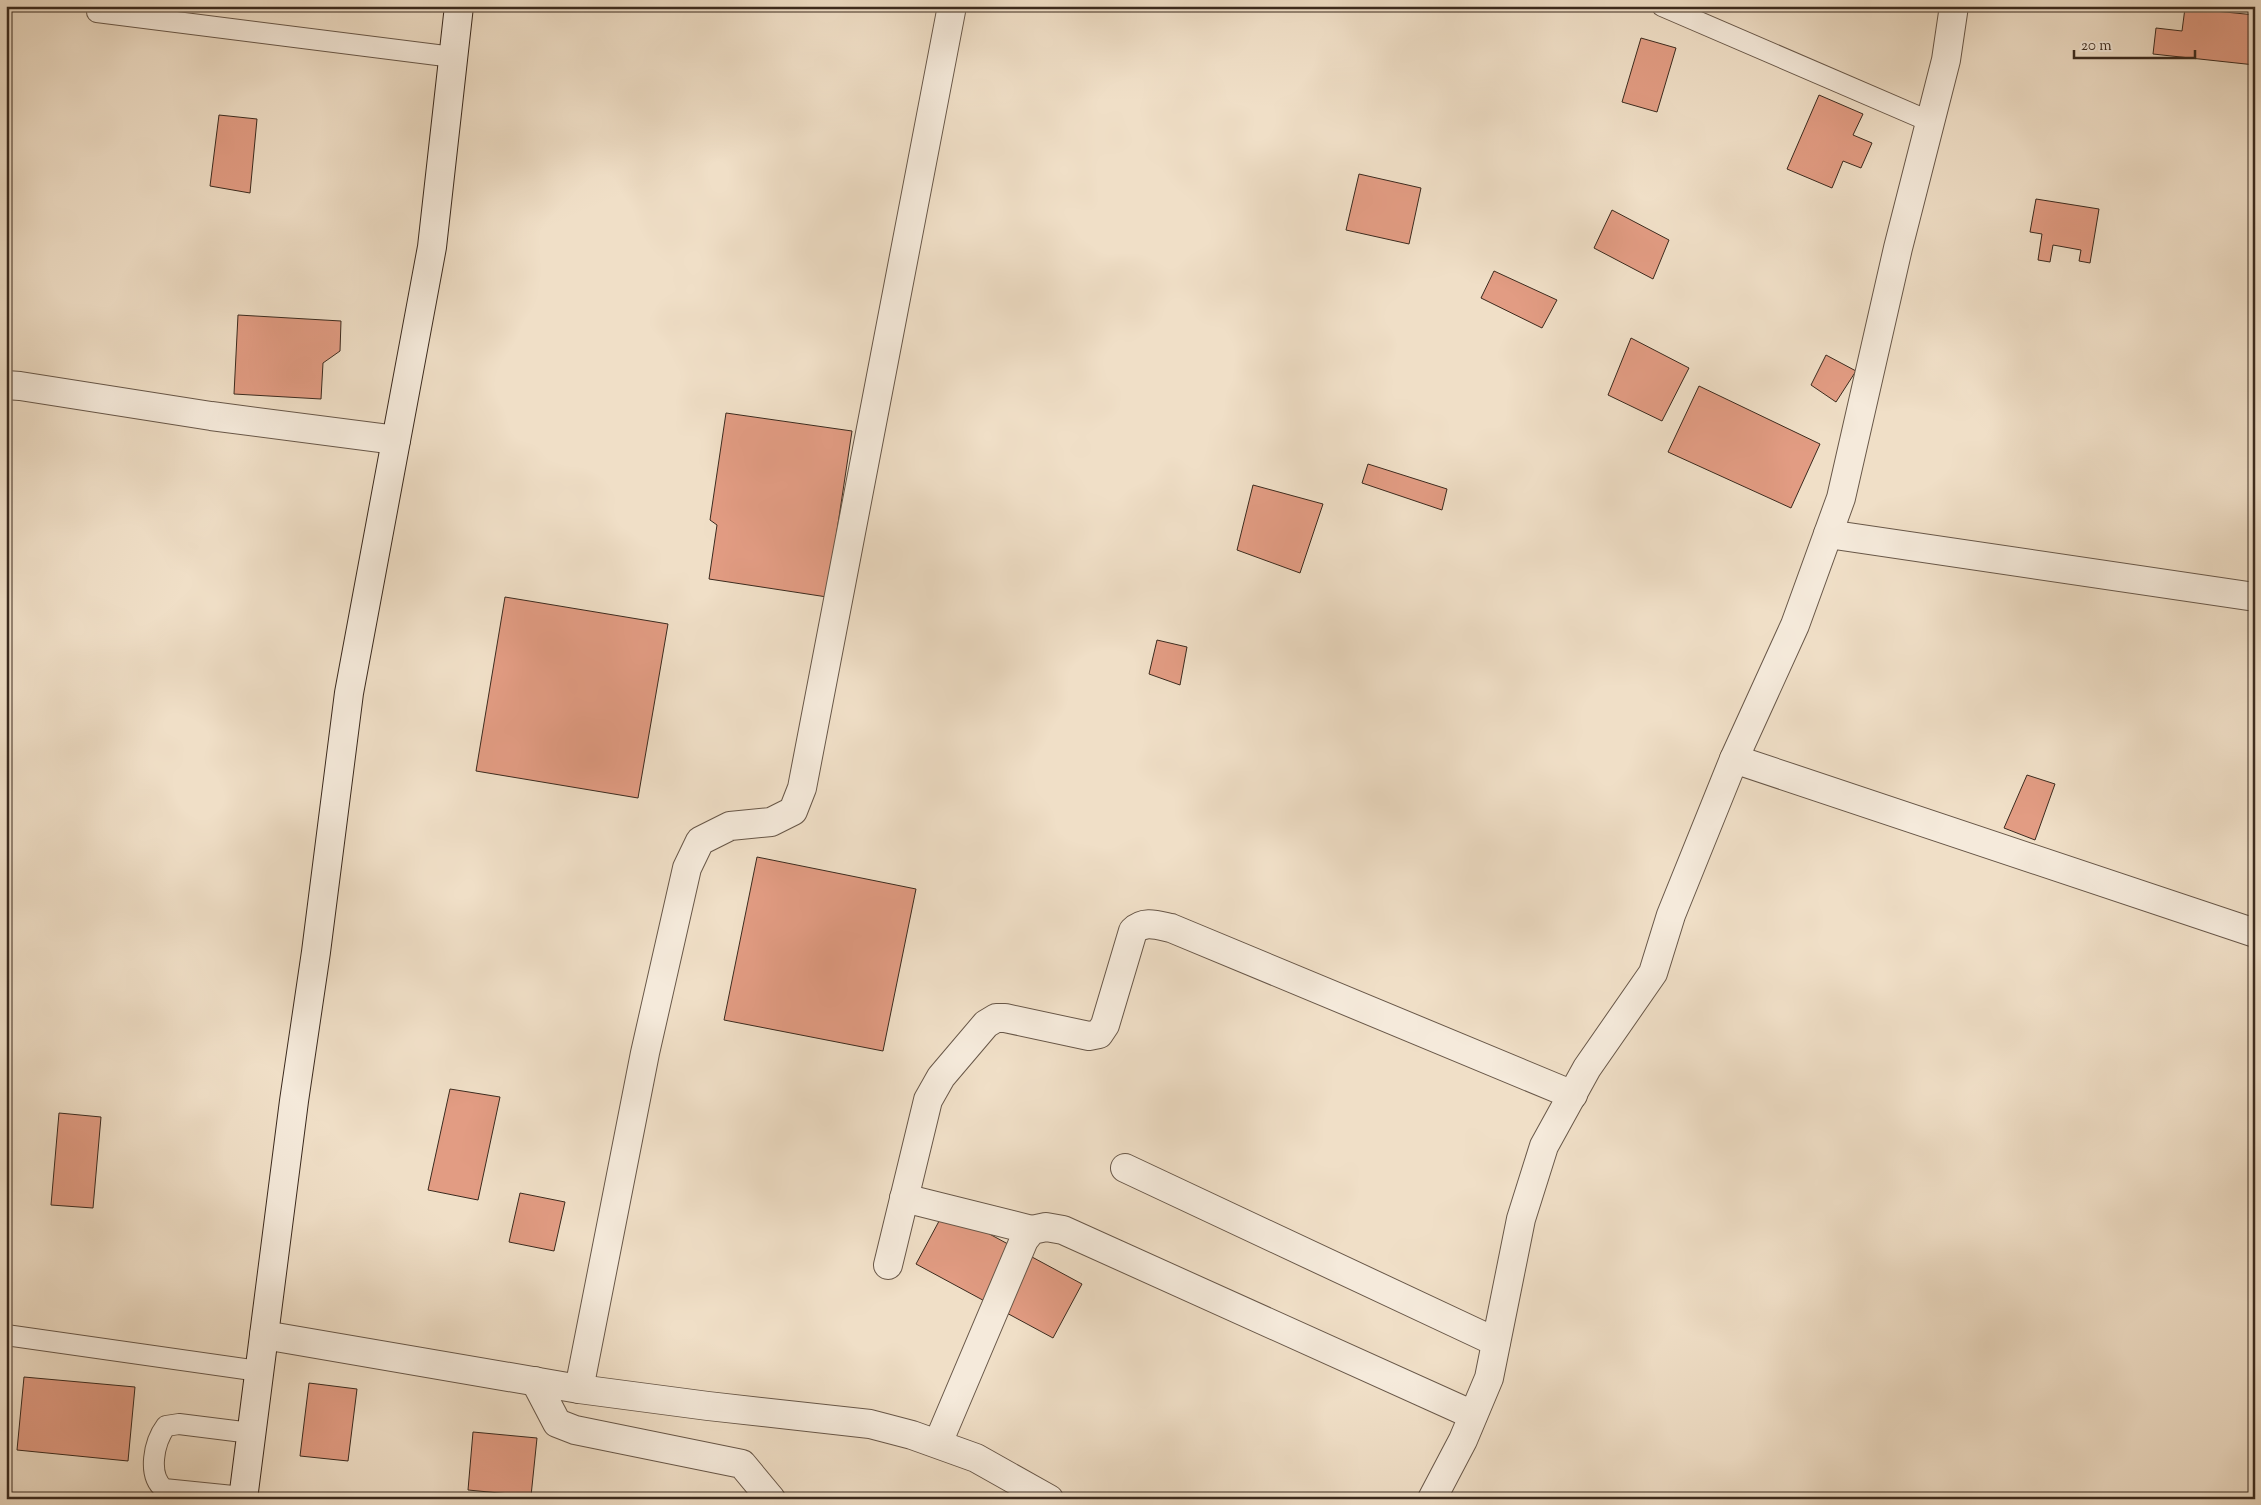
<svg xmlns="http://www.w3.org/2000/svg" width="2261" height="1505" font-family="'Sorts Mill Goudy',serif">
  <rect width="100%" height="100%" fill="#f0dfc7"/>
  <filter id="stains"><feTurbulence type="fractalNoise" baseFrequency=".004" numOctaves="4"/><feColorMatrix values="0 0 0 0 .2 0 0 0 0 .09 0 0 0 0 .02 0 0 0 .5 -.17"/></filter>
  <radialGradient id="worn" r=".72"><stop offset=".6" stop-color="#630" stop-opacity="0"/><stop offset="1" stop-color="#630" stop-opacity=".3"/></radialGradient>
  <g fill="#e29c83" stroke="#3b2a1e">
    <path d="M2185 8 2255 15V65L2153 54 2156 28 2182 31Z"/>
    <path d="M1641 38 1676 48 1657 112 1622 102Z"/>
    <path d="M1819 95 1863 114 1853 135 1872 143 1861 168 1843 161 1832 188 1787 169Z"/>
    <path d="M219 115 257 119 250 193 210 186Z"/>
    <path d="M1359 174 1421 188 1409 244 1346 230Z"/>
    <path d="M2036 199 2099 209 2090 263 2079 261 2081 250 2053 245 2050 262 2038 260 2042 234 2030 232Z"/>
    <path d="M1612 210 1669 240 1653 279 1594 248Z"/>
    <path d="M1494 271 1557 300 1542 328 1481 298Z"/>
    <path d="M238 315 341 321 340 351 323 363 321 399 234 394Z"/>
    <path d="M1631 338 1689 368 1662 421 1608 395Z"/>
    <path d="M1826 355 1856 371 1836 402 1811 385Z"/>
    <path d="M1699 386 1820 444 1791 508 1668 452Z"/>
    <path d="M726 413 852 431 827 597 709 579 717 525 710 520Z"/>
    <path d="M1368 464 1447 489 1442 510 1362 483Z"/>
    <path d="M1253 485 1323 504 1300 573 1237 550Z"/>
    <path d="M505 597 668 624 638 798 476 771Z"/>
    <path d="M1157 640 1187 647 1180 685 1149 674Z"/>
    <path d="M2027 775 2055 784 2035 840 2004 828Z"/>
    <path d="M757 857 916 889 883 1051 724 1020Z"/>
    <path d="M450 1089 500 1097 478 1200 428 1190Z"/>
    <path d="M59 1113 101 1117 93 1208 51 1205Z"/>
    <path d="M520 1193 565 1202 554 1251 509 1242Z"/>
    <path d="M945 1210 1082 1284 1053 1338 916 1264Z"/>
    <path d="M24 1377 135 1387 128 1461 17 1450Z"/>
    <path d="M309 1383 357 1389 348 1461 300 1456Z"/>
    <path d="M473 1432 537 1438 531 1496 468 1490Z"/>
  </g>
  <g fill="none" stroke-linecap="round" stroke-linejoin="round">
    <defs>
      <g id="lane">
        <path d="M1662 6 1931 122"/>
        <path d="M97 12 453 57"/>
        <path d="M6 1335 259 1371"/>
        <path d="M243 1497 164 1489C147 1475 154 1442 166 1426L179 1424 251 1433"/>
      </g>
      <g id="street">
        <path d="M6 385 20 386 211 416 396 440"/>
        <path d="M1828 534 2255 597"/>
        <path d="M1734 759 2255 933"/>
        <path d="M1125 1168 1496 1342"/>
        <path d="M904 1198 1032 1230"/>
        <path d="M888 1265 928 1100 941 1077 986 1024 996 1018H1005L1089 1036 1099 1034 1105 1025 1133 931C1144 920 1157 925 1171 928L1573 1095"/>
        <path d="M264 1335 579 1389 708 1406 870 1424 912 1435 976 1458 1049 1499"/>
        <path d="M535 1381 557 1423 575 1430 742 1464 771 1499"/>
        <path d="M579 1389 645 1053 687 868 700 841 730 826 771 822 793 811 802 788 952 6"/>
        <path d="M938 1443 1024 1240 1032 1230 1046 1227 1063 1230 1473 1415"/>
        <path d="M1432 1499 1463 1440 1489 1378 1521 1219 1544 1146 1587 1068 1653 973 1671 915 1734 759 1795 625 1841 498 1898 248 1946 60 1954 6"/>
      </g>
      <path id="secondary" d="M243 1499 294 1101 316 952 349 693 432 247 459 6"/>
    </defs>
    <use href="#lane" stroke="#685748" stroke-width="22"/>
    <use href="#street" stroke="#685748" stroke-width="30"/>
    <use href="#secondary" stroke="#3b2a1e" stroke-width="30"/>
    <use href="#lane" stroke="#f5eadb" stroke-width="20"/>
    <use href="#street" stroke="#f5eadb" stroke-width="28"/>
    <use href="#secondary" stroke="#f5eadb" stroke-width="28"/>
  </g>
  <rect width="2261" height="1505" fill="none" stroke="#f0dfc7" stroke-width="25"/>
  <rect x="8" y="8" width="2246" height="1490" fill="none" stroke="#3b2a1e" stroke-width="2.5"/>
  <rect x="12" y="12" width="2236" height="1480" fill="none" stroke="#3b2a1e"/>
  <path d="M2074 50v8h121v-8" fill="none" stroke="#3b2a1e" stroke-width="2.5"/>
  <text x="2081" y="50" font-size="15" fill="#3b2a1e" stroke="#f5eadb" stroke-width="4" paint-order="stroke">20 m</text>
  <rect width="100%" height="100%" filter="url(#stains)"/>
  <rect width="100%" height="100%" fill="url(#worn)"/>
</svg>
